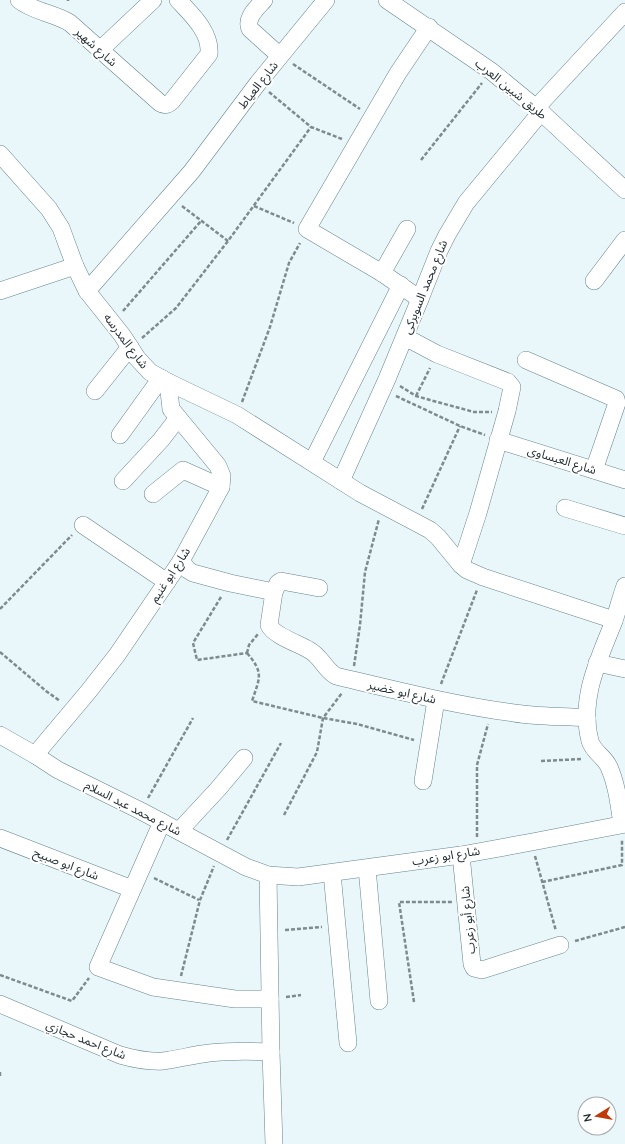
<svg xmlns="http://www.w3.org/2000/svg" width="625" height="1144" font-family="Quicksand,'Noto Sans Arabic',sans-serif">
  <rect width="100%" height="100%" fill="#e9f7fb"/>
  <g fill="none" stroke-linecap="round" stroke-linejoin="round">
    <defs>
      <g id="minor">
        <path d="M19 0C34 12 54 13 70 23L160 103C165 106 168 105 172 101L209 54C211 32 191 14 178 0"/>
        <path d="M264 0C257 8 245 18 250 29L280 56"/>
        <path d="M387 0 491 71 541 112 625 190"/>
        <path d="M100 50 153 0"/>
        <path d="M536 108 625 12"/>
        <path d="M0 154 49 209 61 228 75 266 87 291 122 335 137 358 150 372 168 382 237 415 360 493 430 530 438 537 461 565 467 570 483 577 614 620"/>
        <path d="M382 273 407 229"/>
        <path d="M594 281 625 240"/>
        <path d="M0 291 75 266"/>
        <path d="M87 291 192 171 258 83 326 0"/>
        <path d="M420 299 382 273 307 229 398 73 429 27"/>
        <path d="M405 337 437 354 508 382 512 387 507 411 478 513 461 565"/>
        <path d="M526 360 616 399 617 403 594 470"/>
        <path d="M95 391 130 347"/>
        <path d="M120 435 161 378"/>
        <path d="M498 440 625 480"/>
        <path d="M312 462 401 285"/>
        <path d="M123 481 161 440 178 418"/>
        <path d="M341 481 387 379 420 299 439 251 447 235 466 203 541 112"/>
        <path d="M153 494 183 470 221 487"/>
        <path d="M565 508 625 526"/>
        <path d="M83 525 167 582"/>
        <path d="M181 561 188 570 193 573 230 583 274 592"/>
        <path d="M319 588 281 581 278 583 274 592 269 625C273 635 299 644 309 650 321 656 324 669 336 676 395 690 454 705 514 713 538 717 563 716 587 718"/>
        <path d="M597 663 625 669"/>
        <path d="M0 735 35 755 58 770 141 811 246 867 268 875 298 877 461 855 532 842 625 824"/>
        <path d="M35 755 88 692 117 655 181 561 221 487 222 476 218 466 171 409 168 382"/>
        <path d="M423 781 436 700"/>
        <path d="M162 822 98 967 153 987 235 999H270"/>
        <path d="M622 824C619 805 617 785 609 767 605 757 593 752 590 741 579 698 599 659 614 621 618 609 621 597 625 586"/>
        <path d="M179 831 218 789 244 758"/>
        <path d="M0 838 132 889"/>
        <path d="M461 855 472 964 474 968 482 970 560 945"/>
        <path d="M367 868 379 1001"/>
        <path d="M332 873 348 1043"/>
        <path d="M268 875 271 1052 274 1144"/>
        <path d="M0 1004 120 1055C134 1059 148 1062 163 1061 178 1059 193 1055 209 1053 229 1051 250 1051 271 1052"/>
      </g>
    </defs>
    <use href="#minor" stroke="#64848e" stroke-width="18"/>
    <g stroke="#7d8b8f" stroke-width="2.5" stroke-dasharray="4 2" stroke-linecap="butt">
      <path d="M68 0V1"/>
      <path d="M293 64 360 109"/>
      <path d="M269 92 311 127 342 139"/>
      <path d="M421 160 482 83"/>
      <path d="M182 206 228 241"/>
      <path d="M254 206 294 223"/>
      <path d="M123 311 201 221"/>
      <path d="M142 338 176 308 228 241 311 127"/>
      <path d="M400 386 416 396 430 400 474 412H492"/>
      <path d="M396 396 460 426 485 435"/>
      <path d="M416 396 430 368"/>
      <path d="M242 402 270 327 289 263 300 243"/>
      <path d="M422 509 460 426"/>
      <path d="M221 597 193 643 197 660 247 653"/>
      <path d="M0 609 72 535"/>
      <path d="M0 652 46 691 60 701"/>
      <path d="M247 653C264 673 260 677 252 701L323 718 357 724 414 740"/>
      <path d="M247 653 249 645 258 634"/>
      <path d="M354 666 360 625 365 572 379 519"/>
      <path d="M441 684 477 590"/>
      <path d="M541 761 582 759"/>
      <path d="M148 798 193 718"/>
      <path d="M284 815 317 752 323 718 342 693"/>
      <path d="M477 837V765L488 724"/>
      <path d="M227 840 281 743"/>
      <path d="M535 856 556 931"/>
      <path d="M154 878 199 900"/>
      <path d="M542 882 622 865V839"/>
      <path d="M285 930 322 927"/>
      <path d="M575 941 625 927"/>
      <path d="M0 975 72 1001 89 978"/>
      <path d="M181 976 200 900 214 866"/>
      <path d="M286 997 301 995"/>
      <path d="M414 1002 399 902H452"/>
      <path d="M0 1072V1078"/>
    </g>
    <use href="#minor" stroke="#fff" stroke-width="17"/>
  </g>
  <g text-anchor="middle" stroke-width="4" stroke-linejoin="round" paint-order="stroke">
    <g font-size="12" fill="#1d2a2f" stroke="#fff">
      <text transform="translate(96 47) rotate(42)" y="4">شارع شهير</text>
      <text transform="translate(258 85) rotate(-52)" y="4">شارع العياط</text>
      <text transform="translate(511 89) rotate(39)" y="4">طريق شبين العرب</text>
      <text transform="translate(425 287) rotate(-68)" y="4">شارع محمد السوبركى</text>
      <text transform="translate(126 341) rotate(53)" y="4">شارع المدرسه</text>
      <text transform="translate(562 460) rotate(17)" y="4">شارع العبساوى</text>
      <text transform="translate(170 575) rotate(-57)" y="4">شارع ابو غنيم</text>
      <text transform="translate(402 692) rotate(13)" y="4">شارع ابو خضير</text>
      <text transform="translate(133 808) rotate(27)" y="4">شارع محمد عبد السلام</text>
      <text transform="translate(446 856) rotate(-9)" y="4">شارع ابو زعرب</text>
      <text transform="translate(66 864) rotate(21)" y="4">شارع ابو صبيح</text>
      <text transform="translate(468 920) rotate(-95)" y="4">شارع أبو زعرب</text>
      <text transform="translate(86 1040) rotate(22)" y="4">شارع احمد حجازي</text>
    </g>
  </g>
  <g transform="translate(597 1116) rotate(259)"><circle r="19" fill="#ffffff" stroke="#a5aaac"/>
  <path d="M0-3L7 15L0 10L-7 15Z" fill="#c13908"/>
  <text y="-6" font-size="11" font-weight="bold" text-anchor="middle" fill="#1d2a2f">N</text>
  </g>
</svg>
